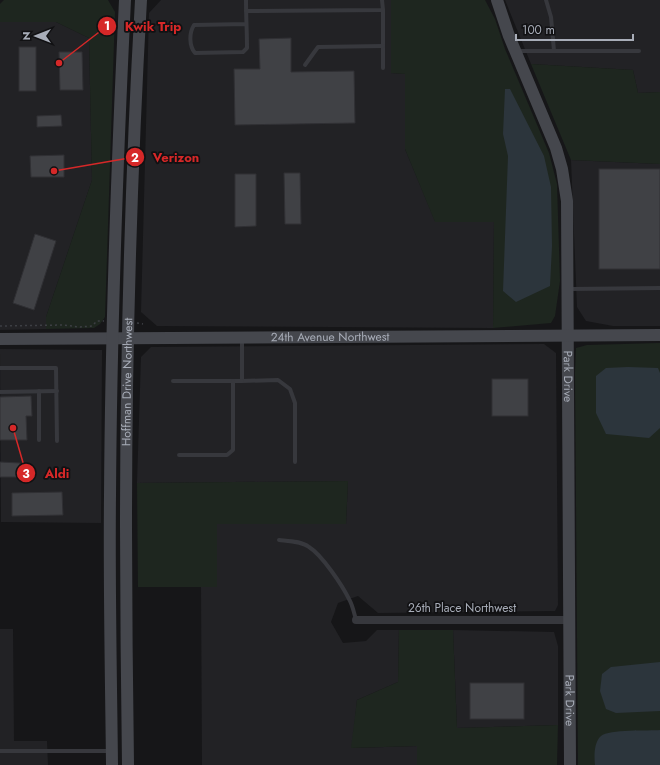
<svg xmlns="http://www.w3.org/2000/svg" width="660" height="765" font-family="Jost,sans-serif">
  <rect width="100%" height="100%" fill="#161618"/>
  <g fill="#222225">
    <path d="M161 0H391V73L405 74V149L435 221 494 222 493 328 157 326 141 312 149 13Z"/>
    <path d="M505 0H660V92L638 93 633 70 531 64Z"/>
    <path d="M0 22H56L89 38 92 180 46 317V329L0 330Z"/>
    <path d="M571 160 660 164V326H613L586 321 577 307Z"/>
    <path d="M544 344 556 353 558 605 555 611 378 613 358 596 338 603 331 622 343 643 366 641 377 630H399L398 682 357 700 352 748 418 746 417 765H202L201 587 217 586V524H346L348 481 137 483 141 357 151 347Z"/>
    <path d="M0 349 102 350 101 523 1 522Z"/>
    <path d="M0 629H13L14 741H47L48 765H0Z"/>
    <path d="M453 630 554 632 558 646V725L457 728Z"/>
  </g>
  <g fill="#1e261f">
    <path d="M4 0H108L115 12 105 317 100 324 94 328 46 329V317L92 180 89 38 56 22H0V4Z"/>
    <path d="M391 0H485L495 19 505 49 549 153 557 184 560 281 555 316 551 323 493 328 494 222H435L405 149V74L391 73Z"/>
    <path d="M531 64 633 70 638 93 660 92V164L571 160Z"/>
    <path d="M660 343V765H578L575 372 576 348 587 345Z"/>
    <path d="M348 481 346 524H217V587H138L137 483Z"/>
    <path d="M399 630H453L457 728 558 725 557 765H417V746L351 748 357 700 398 682Z"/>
  </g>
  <g fill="#2c353c">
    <path d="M505 89H510L544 156 551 187 552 246 550 286 516 302 503 291 508 156 503 134Z"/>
    <path d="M628 367 658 368 660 373V428L649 438 606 434 596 413V376L606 368Z"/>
    <path d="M660 662V711L616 713 606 709 600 691 602 674 611 667Z"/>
    <path d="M660 730V765H595C594 756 594 742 601 736 609 729 649 731 660 730Z"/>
  </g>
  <g fill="#404145" stroke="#303034">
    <path d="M291 38V72L354 71 355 123 235 125 234 69H260L259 39Z"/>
    <rect x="19" y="47" width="17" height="44"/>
    <path d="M59 52H82L83 90H60Z"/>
    <path d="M61 115 62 126 37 127V116Z"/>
    <path d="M64 155V177H31L30 156Z"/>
    <rect x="599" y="169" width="61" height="100"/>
    <path d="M284 173H300L301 224H285Z"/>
    <path d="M235 174H256V226L235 227Z"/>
    <path d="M35 234 56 241 34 310 13 303Z"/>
    <rect x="492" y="379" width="36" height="37"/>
    <path d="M31 396 32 416H26L27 440H0V397Z"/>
    <path d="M0 462 20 463V477H0Z"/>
    <path d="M62 492 63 515 12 516V493Z"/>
    <rect x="470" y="683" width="54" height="36"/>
  </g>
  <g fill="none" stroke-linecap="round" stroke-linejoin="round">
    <g stroke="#3d3f44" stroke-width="1.5" stroke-dasharray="2 3" stroke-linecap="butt">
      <path d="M137 323 143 324"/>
      <path d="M0 326 63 325 80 327 92 326 97 321H104"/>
    </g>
    <g stroke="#37383d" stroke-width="4">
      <path d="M246 0C246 16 247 32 247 48L243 52 195 53C189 46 189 33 194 25L246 24"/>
      <path d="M546 0 551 17 554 51"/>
      <path d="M383 10V68"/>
      <path d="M246 11 383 10 382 0"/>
      <path d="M517 51H639"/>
      <path d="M305 65 318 47 383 46"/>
      <path d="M570 289 660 288"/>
      <path d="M242 340V381L278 380 290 389 295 403V462"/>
      <path d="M0 368H56L57 441"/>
      <path d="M173 381H242"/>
      <path d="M39 391V440"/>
      <path d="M0 392 57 391"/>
      <path d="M179 455H227L233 450V381"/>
      <path d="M279 540C289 541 301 541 309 547 322 555 342 585 349 599 353 606 354 613 356 620"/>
      <path d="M0 751H111"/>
    </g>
    <path stroke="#37383d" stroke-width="8" d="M356 620H569"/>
    <g stroke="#45474d" stroke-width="12">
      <path id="s1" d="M497 0 509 36 556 148 562 169 567 201 570 765"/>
      <path id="s2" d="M0 339 660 335"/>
      <path d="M112 765C111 675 109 585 110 496 111 330 117 165 125 0"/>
      <path id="s3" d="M128 765C127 686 126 606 126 527 126 351 131 175 141 0"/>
    </g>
  </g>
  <g text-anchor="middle" stroke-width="3.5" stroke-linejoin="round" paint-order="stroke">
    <g font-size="12" fill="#a8adb8" stroke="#111113">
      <text dy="4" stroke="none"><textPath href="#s2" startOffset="330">24th Avenue Northwest</textPath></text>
      <text dy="4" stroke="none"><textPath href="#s1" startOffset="389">Park Drive</textPath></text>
      <text dy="4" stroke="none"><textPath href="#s3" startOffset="383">Hoffman Drive Northwest</textPath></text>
      <text x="462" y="612">26th Place Northwest</text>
      <text dy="4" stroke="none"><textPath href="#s1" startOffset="713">Park Drive</textPath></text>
    </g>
  </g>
  <path fill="none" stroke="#d62828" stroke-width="1.5" d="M59 63L107 26M54 171L135 157M13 428L26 473"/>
  <g fill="#d62828" stroke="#111113" stroke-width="1.5">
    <circle cx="59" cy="63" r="4"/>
    <circle cx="54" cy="171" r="4"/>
    <circle cx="13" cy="428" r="4"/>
    <circle cx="107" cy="26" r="10"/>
    <circle cx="135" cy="157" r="10"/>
    <circle cx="26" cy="473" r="10"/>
  </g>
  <g font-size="12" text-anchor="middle" font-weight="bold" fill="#fff">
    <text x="107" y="30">1</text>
    <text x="135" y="162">2</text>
    <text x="26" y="478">3</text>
  </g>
  <g font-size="13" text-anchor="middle" font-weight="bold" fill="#d62828" stroke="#111113" stroke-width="3.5" stroke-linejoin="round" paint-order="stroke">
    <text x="153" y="31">Kwik Trip</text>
    <text x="176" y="162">Verizon</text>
    <text x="57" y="478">Aldi</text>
  </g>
  <g transform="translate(36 36) rotate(270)" stroke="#111113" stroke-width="3" paint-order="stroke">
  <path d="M0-3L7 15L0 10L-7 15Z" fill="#a8adb8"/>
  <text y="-6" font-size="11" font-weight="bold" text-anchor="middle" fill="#a8adb8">N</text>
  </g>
  <path d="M516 34v6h117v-6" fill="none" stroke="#a8adb8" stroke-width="2"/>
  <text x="522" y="34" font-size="12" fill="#a8adb8" stroke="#111113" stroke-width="3" paint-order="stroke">100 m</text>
</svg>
